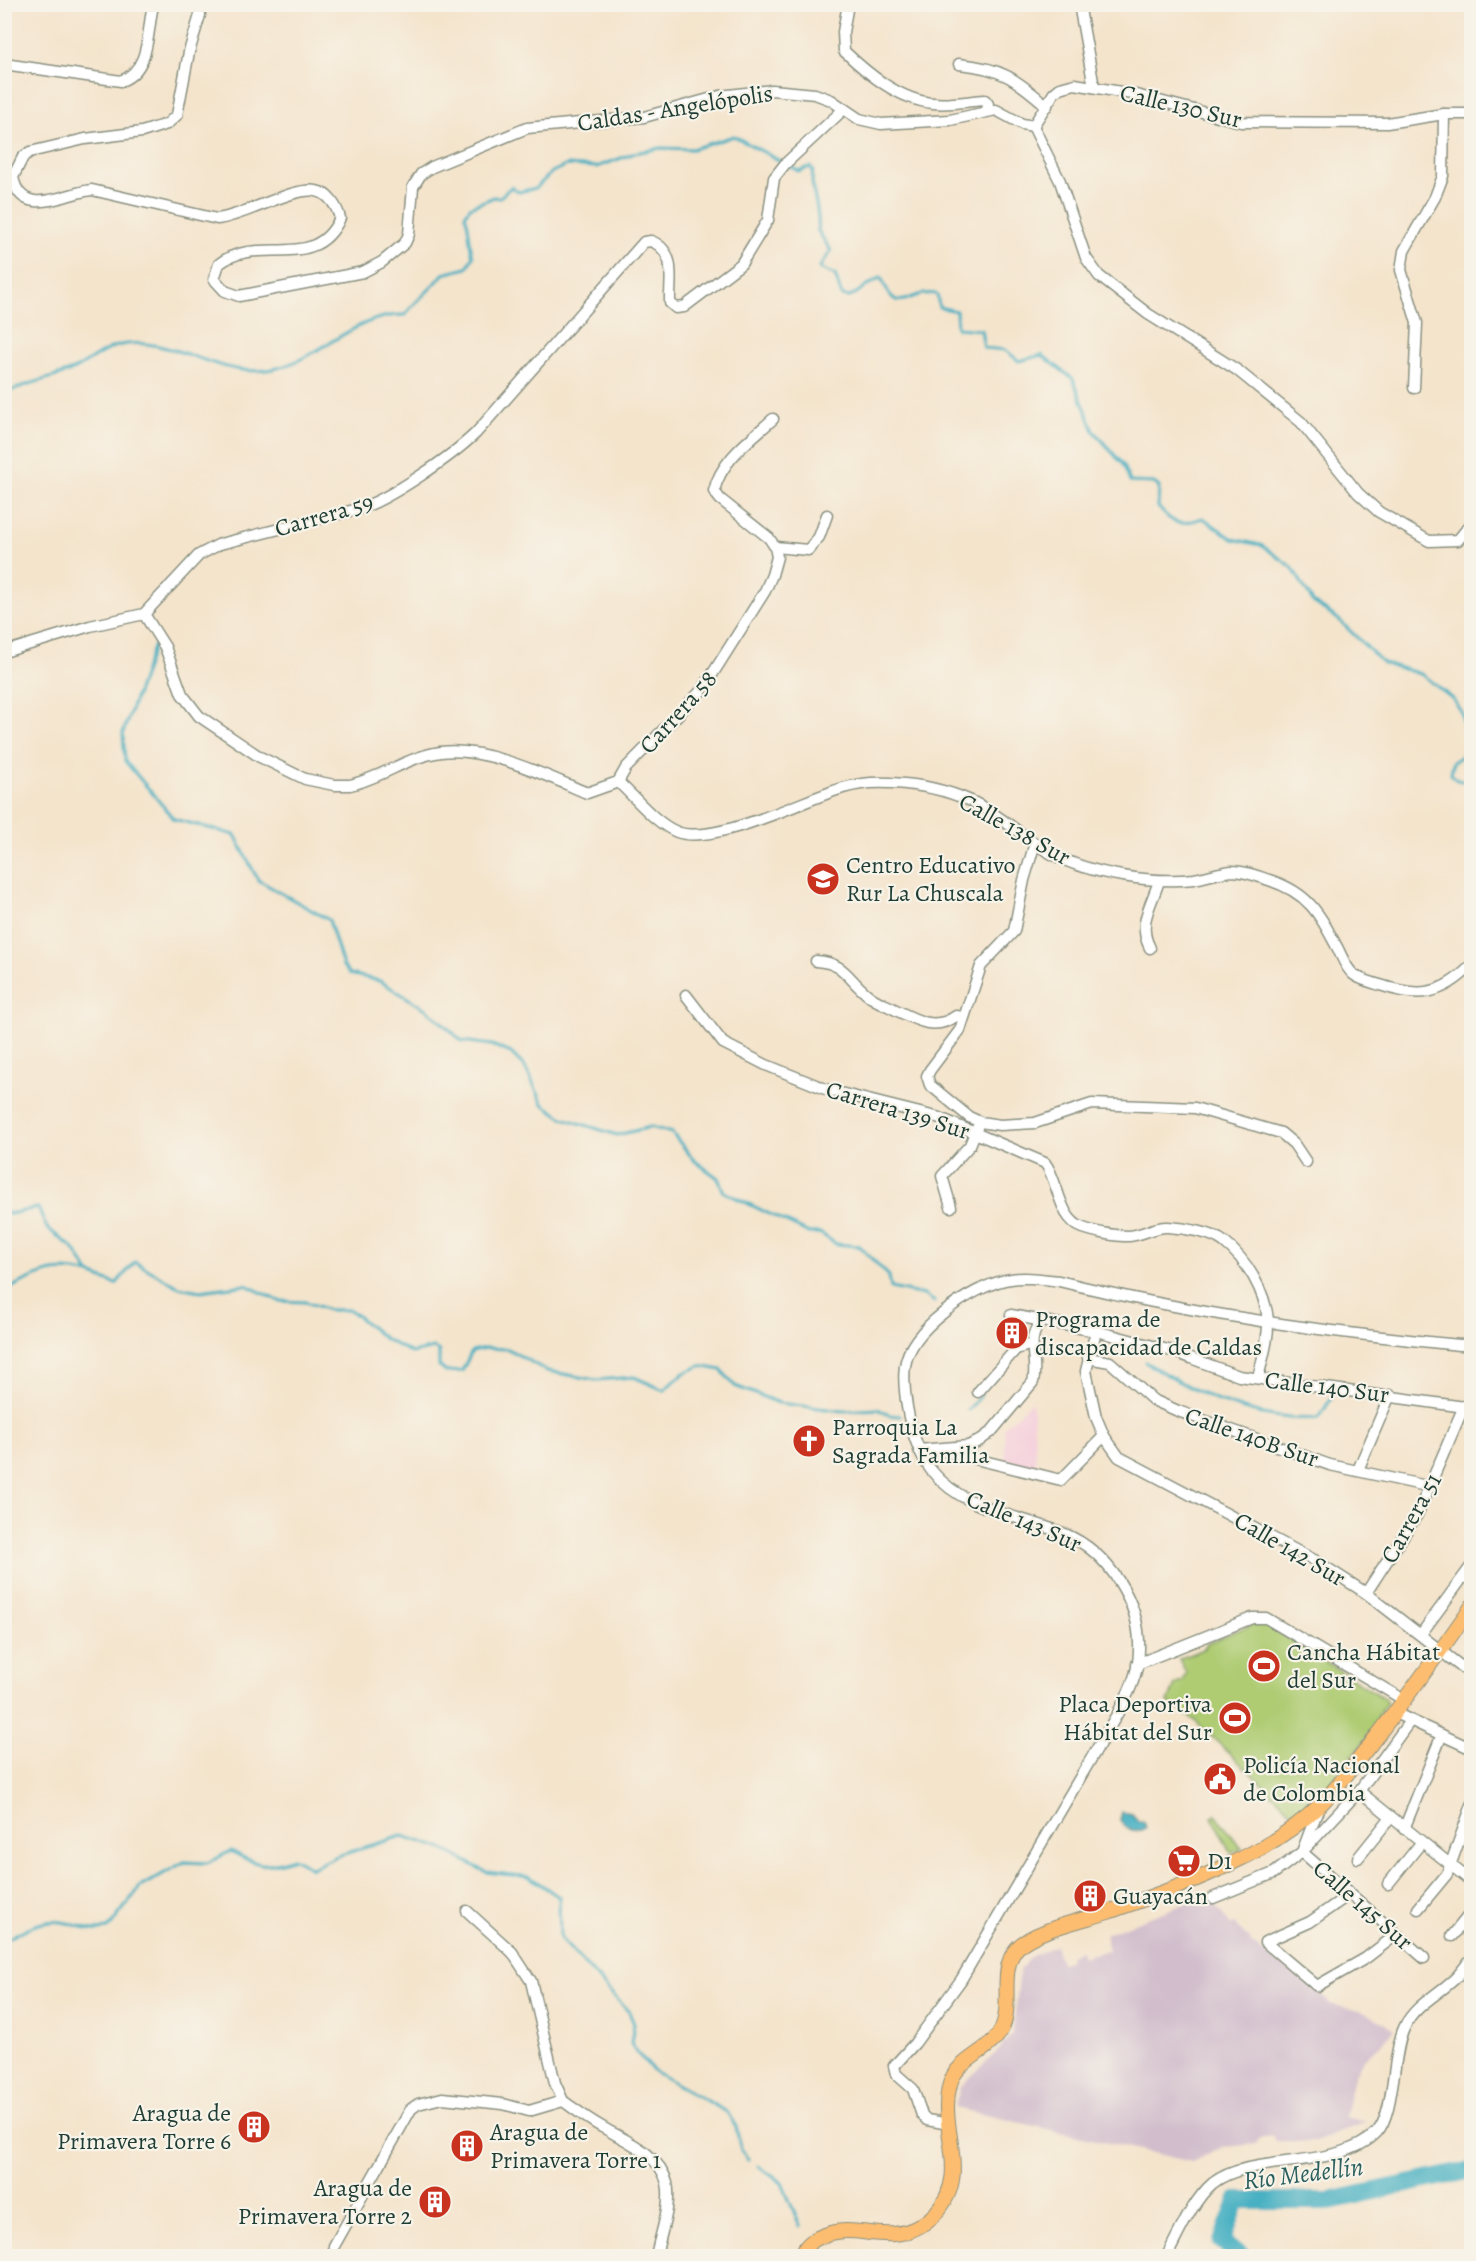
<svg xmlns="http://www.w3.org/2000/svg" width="1476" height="2261" font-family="Alegreya,serif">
  <rect width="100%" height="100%" fill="#f7f3e8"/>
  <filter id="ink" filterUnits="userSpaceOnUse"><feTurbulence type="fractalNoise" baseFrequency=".0167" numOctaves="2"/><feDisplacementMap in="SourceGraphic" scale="12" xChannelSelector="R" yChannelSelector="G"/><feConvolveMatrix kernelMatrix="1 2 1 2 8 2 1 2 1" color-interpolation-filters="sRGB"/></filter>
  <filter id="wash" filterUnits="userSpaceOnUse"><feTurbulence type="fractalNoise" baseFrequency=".008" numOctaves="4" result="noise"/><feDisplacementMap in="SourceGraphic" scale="24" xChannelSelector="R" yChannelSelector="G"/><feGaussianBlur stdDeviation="1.35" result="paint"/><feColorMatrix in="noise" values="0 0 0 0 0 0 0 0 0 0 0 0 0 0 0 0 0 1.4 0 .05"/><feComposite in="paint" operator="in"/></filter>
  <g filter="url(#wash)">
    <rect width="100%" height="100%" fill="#f4e4cc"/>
    <path fill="#f5cfdb" d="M1032 1401 1034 1429 1036 1468 1005 1460 1004 1428Z"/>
    <path fill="#d1bdcc" d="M1208 1895 1231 1926 1234 1924 1251 1940 1250 1942 1325 1997 1330 2004 1363 2012 1394 2028 1383 2043 1363 2060 1354 2076 1345 2117 1366 2122 1315 2142 1275 2141 1272 2135 1260 2138 1256 2144 1223 2147 1192 2162 955 2108 960 2087 1000 2049 1013 2032 1020 1970 1030 1957 1055 1946 1061 1963 1070 1960 1069 1955 1080 1951 1082 1957 1109 1950 1105 1934Z"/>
    <g fill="#afcc73" stroke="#678454" stroke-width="1.5">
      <path d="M1260 1621 1384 1698 1387 1704 1377 1716V1726L1322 1793 1296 1816 1194 1720 1168 1702 1175 1685 1182 1681 1186 1673 1179 1659 1205 1648 1207 1643Z"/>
      <path d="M1216 1815 1242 1849 1231 1853 1212 1817Z"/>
    </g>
    <path fill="#42aec1" stroke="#30767a" stroke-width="1.5" d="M1122 1812 1132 1814 1139 1822H1144L1146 1828C1136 1833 1128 1831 1120 1821Z"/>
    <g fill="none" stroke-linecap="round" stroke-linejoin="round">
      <g stroke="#42aec1" stroke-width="3">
        <path d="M788 165 798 171 810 167 813 170C809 193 821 205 818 231L831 251 819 268 835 275 842 296 850 297 881 277C898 321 906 289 937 294L939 307 956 311 957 328 981 330 984 348 1005 350 1019 361 1042 355 1073 379 1094 431 1124 466 1130 482 1154 483 1159 487 1158 507C1175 527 1179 525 1203 518L1233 539 1261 545 1292 567 1313 602 1338 619 1383 663 1421 674 1453 699 1462 714 1467 752 1453 762 1451 774 1457 780 1472 782"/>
        <path d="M4 394C26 382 50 380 73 370 88 363 104 348 121 345 130 343 144 343 153 345 198 352 232 381 281 367 323 355 358 313 405 315 417 298 432 290 443 274L467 268 473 256C468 241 471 230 465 215L470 207 494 197 499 198 511 187 519 192 536 188 552 172 567 165 597 167 635 153 660 148 692 149 734 136 782 162"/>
        <path d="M154 645 123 733 125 761 174 819 235 835 258 880 329 920 343 966 350 974 380 981 429 1011 462 1041 492 1045 511 1053 525 1067 543 1104 563 1118 617 1135 651 1127 672 1133 695 1161 718 1178 724 1192 809 1233H820L836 1244 859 1246 889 1276 891 1288 924 1295 935 1302"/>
        <path d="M4 1213C16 1215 26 1209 38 1208L47 1228 73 1248 90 1274 116 1284 135 1262 179 1287 200 1291 246 1285 279 1301 306 1302 329 1310H350L385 1339 412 1353 434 1348 439 1351V1366L446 1372 462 1371 472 1351 486 1348 508 1349 547 1371 596 1380 634 1377 664 1390 684 1373 700 1366 721 1370 735 1386 779 1403 843 1411 878 1409 889 1415 900 1416"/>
        <path d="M4 1291C38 1275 52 1264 90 1274"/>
        <path d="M1145 1362C1197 1394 1256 1423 1319 1418L1332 1397"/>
        <path d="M968 1410 981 1395"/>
        <path d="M4 1941C21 1931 41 1919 62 1922 83 1925 84 1933 108 1929L140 1887 184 1862 207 1863 231 1851C257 1865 264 1869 293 1858L312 1868 337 1856 402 1836 441 1848 486 1872 530 1877 559 1897 560 1938 629 2012 634 2024 631 2044 636 2052 655 2072 727 2112 736 2127 741 2150 748 2159"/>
        <path d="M758 2166 782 2183 800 2226"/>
        <path d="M815 2246 818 2256"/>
      </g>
      <path stroke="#42aec1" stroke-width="18" d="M1241 2256 1222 2241 1237 2201H1329L1472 2170"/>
    </g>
  </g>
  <g filter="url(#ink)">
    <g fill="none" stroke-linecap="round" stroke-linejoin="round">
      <defs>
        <g id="minor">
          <path d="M199 4 200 15 189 52 177 115 167 124 142 132 85 139 30 152 23 157 13 177C21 221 66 192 92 190L217 219C245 216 294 186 316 191 329 193 337 207 340 218 315 274 257 233 219 264L214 279 225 291 239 296 363 272 382 262 405 243 409 234 413 187 421 174 432 167 527 128 644 117 720 96 772 90 815 94 831 100 859 119 881 124 950 120 996 110 1022 124 1033 126 1054 93 1060 88 1075 84 1132 94 1241 122 1387 123 1444 114H1472"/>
          <path d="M848 4 843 32 844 51C867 73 899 100 933 103 950 105 968 101 985 100L988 104 987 111"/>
          <path d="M1079 4 1094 87"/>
          <path d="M4 64 121 81C149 70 147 37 152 10L155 4"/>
          <path d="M959 64C1001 68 1015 78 1047 106"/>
          <path d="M1033 126 1060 181 1086 258 1099 276 1148 314 1237 370 1301 422 1358 493 1379 512 1429 541 1458 540 1472 523"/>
          <path d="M1414 388 1417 323 1401 270 1404 251 1435 197 1443 176 1444 114"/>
          <path d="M775 547 808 550 819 537 827 515"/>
          <path d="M144 614 165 647 182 694 199 716 260 757 305 779 334 785H350C381 778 409 756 441 752 485 746 547 776 587 793L618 782 626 768 703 689 765 591 772 575 777 557 775 547 769 538 720 499 714 491C721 460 750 440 773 419"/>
          <path d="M4 652 90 626 144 614 199 555 220 544 358 509C389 500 452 456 476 433L644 242 651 241C678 252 669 281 670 303L676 308 684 307 741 264 768 220 774 178 785 164 844 109"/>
          <path d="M618 782C636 798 655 823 677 832 715 846 805 799 843 788 859 783 876 782 891 783 919 784 946 790 971 801 1000 814 1024 839 1052 854 1090 874 1152 884 1194 879 1207 877 1219 872 1232 871 1245 871 1257 876 1269 880 1309 893 1319 913 1338 949 1342 957 1346 968 1353 974 1360 980 1371 982 1380 985 1419 998 1441 996 1472 965"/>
          <path d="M1035 843 1024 880 1014 931 981 966 960 1030 930 1070 927 1076 930 1085 969 1117 980 1122 1000 1125 1035 1123 1092 1104 1195 1108 1281 1133 1294 1144 1306 1162"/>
          <path d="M1150 948C1137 924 1151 906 1159 881"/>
          <path d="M816 961C846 963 847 979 868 995 875 1001 884 1004 892 1008 914 1019 934 1032 956 1016L963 1017"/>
          <path d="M686 995 723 1043 766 1065 828 1090 940 1118 1045 1163C1059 1181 1058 1219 1083 1228 1094 1232 1115 1236 1128 1236 1141 1236 1154 1226 1168 1227 1183 1228 1212 1232 1224 1242 1247 1260 1265 1291 1268 1320 1269 1339 1262 1360 1258 1378"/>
          <path d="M951 1207 942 1176 970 1145 977 1128"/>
          <path d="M1011 1315 1096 1331 1172 1351 1239 1376 1472 1408"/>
          <path d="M1088 1358 1110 1362 1153 1400 1178 1411 1330 1465 1431 1487"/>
          <path d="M978 1392 1016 1349 1032 1344"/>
          <path d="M1104 1436 1119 1457 1316 1561 1366 1593 1464 1669 1472 1671"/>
          <path d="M919 1450 968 1446 979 1441 991 1432 1033 1382C1039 1361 1023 1337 1043 1321"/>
          <path d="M939 1450 1061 1480 1104 1436 1096 1417 1086 1371 1096 1331"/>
          <path d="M1358 1470 1390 1395"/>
          <path d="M1366 1593 1417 1515 1464 1406"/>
          <path d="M1421 1634 1472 1565"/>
          <path d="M1137 1664 1252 1618H1266L1404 1700"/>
          <path d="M1395 1713 1472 1749"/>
          <path d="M1359 1791 1472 1882"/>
          <path d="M1319 1807 1302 1852 1424 1958"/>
          <path d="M1404 1829 1441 1737"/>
          <path d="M1358 1858 1391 1817"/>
          <path d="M1388 1884 1421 1843"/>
          <path d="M1350 1894 1310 1922 1265 1942 1317 1986 1366 1958 1396 1935"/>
          <path d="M1213 1898 1274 1873 1302 1852 1359 1791 1410 1721"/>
          <path d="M1418 1909 1447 1874 1472 1805"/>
          <path d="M467 1911 512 1952 531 1981 555 2083 563 2101"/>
          <path d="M1452 1936 1472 1911"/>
          <path d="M949 2124 927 2120 922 2115 913 2089 896 2074 894 2066 915 2043 961 1980 1115 1718C1127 1697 1139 1674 1139 1650 1141 1603 1108 1552 1065 1534 1018 1514 965 1512 931 1470 917 1451 911 1430 907 1407 905 1394 903 1379 905 1366 910 1329 971 1288 1005 1280 1023 1276 1042 1279 1059 1281 1191 1314 1325 1332 1460 1345L1472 1344"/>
          <path d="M334 2246 411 2109 418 2104 442 2098 503 2104 529 2111 563 2101C576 2110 589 2120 602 2127 626 2141 660 2154 667 2183 672 2205 660 2235 656 2256"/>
          <path d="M1167 2256C1179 2233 1193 2200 1213 2183 1250 2153 1340 2171 1377 2132 1395 2113 1392 2051 1405 2026 1414 2007 1435 1996 1451 1982 1459 1976 1465 1966 1472 1958"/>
        </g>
        <path id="major" d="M801 2256C805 2245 812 2240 822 2236 851 2225 866 2236 894 2234 909 2233 924 2225 935 2214 973 2172 937 2130 950 2084 957 2058 992 2052 1002 2028 1013 2004 998 1970 1017 1948 1034 1930 1084 1920 1108 1912 1150 1897 1194 1882 1234 1862 1264 1848 1296 1828 1320 1805 1338 1787 1354 1765 1370 1745 1405 1700 1439 1653 1472 1606"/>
      </defs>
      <use href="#minor" stroke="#8a9080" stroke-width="13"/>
      <use href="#major" stroke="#8a9080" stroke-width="16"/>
      <use href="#minor" stroke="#fff" stroke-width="10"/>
      <use href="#major" stroke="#fcbd6f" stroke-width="14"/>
    </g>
  </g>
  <defs>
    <symbol id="school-disc" viewBox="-11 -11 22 22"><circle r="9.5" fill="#c8321e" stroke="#f7f3e8"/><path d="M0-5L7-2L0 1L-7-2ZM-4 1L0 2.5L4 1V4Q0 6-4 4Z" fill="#fff"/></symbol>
    <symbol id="building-disc" viewBox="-11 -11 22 22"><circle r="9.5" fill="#c8321e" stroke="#f7f3e8"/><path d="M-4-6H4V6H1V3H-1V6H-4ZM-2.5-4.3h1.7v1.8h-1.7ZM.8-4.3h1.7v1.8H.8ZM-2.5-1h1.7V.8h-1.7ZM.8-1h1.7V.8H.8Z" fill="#fff"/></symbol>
    <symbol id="church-disc" viewBox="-11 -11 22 22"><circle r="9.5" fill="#c8321e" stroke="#f7f3e8"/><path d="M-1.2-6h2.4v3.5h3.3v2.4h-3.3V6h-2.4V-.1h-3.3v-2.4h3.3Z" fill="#fff"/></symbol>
    <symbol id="stadium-disc" viewBox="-11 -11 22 22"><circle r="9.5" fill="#c8321e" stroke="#f7f3e8"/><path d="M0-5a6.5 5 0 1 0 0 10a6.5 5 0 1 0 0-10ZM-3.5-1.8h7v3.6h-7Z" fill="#fff"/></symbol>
    <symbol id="civic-disc" viewBox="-11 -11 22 22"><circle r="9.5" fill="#c8321e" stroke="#f7f3e8"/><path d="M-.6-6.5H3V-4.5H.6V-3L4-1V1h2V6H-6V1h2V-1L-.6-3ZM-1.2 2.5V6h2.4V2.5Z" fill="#fff"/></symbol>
    <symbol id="supermarket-disc" viewBox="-11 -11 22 22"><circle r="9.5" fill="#c8321e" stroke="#f7f3e8"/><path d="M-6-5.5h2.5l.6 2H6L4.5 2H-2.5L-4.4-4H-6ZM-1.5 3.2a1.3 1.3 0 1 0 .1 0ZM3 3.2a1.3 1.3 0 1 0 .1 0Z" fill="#fff"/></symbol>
  </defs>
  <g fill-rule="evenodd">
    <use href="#school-disc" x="804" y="860" width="38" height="38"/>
    <use href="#building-disc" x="993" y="1314" width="38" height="38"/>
    <use href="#church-disc" x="790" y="1422" width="38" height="38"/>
    <use href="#stadium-disc" x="1245" y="1647" width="38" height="38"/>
    <use href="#stadium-disc" x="1216" y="1699" width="38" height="38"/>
    <use href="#civic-disc" x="1201" y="1760" width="38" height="38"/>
    <use href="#supermarket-disc" x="1165" y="1842" width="38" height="38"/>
    <use href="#building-disc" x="1071" y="1877" width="38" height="38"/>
    <use href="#building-disc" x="235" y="2108" width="38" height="38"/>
    <use href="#building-disc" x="448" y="2127" width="38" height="38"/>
    <use href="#building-disc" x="416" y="2183" width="38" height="38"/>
  </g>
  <g text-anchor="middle" stroke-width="4.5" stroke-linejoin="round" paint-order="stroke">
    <g font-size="24" fill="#1f3d34" stroke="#f7f3e8">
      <text transform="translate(1181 106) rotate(13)" y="8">Calle 130 Sur</text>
      <text transform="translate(675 108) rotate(-9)" y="8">Caldas - Angelópolis</text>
      <text transform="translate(324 515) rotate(-16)" y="8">Carrera 59</text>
      <text transform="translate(678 712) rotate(-48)" y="8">Carrera 58</text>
      <text transform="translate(1015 829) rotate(29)" y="8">Calle 138 Sur</text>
      <text transform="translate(898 1110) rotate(17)" y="8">Carrera 139 Sur</text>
      <text transform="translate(1327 1387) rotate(7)" y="8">Calle 140 Sur</text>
      <text transform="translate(1252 1437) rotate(19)" y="8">Calle 140B Sur</text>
      <text transform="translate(1411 1518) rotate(-61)" y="8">Carrera 51</text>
      <text transform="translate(1024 1521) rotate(23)" y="8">Calle 143 Sur</text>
      <text transform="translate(1290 1549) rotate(30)" y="8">Calle 142 Sur</text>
      <text transform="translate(1363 1905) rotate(41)" y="8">Calle 145 Sur</text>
    </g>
    <g font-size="24" fill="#1f3d34" stroke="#f7f3e8" text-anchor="start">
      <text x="846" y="873">Centro Educativo<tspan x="846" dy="28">Rur La Chuscala</tspan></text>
      <text x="1035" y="1327">Programa de<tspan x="1035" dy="28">discapacidad de Caldas</tspan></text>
      <text x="832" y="1435">Parroquia La<tspan x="832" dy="28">Sagrada Familia</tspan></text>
      <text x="1287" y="1660">Cancha Hábitat<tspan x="1287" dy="28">del Sur</tspan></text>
      <text x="1212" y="1712" text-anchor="end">Placa Deportiva<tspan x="1212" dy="28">Hábitat del Sur</tspan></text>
      <text x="1243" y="1773">Policía Nacional<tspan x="1243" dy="28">de Colombia</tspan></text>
      <text x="1207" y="1869">D1</text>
      <text x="1113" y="1904">Guayacán</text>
      <text x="231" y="2121" text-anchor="end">Aragua de<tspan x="231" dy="28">Primavera Torre 6</tspan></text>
      <text x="490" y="2140">Aragua de<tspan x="490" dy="28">Primavera Torre 1</tspan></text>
      <text x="412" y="2196" text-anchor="end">Aragua de<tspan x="412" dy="28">Primavera Torre 2</tspan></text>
    </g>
    <g font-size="26" font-style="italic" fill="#2a5f5e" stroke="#f7f3e8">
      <text transform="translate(1303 2173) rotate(-7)" y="9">Río Medellín</text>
    </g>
  </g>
  <rect width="1476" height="2261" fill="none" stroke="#f7f3e8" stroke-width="24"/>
</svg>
